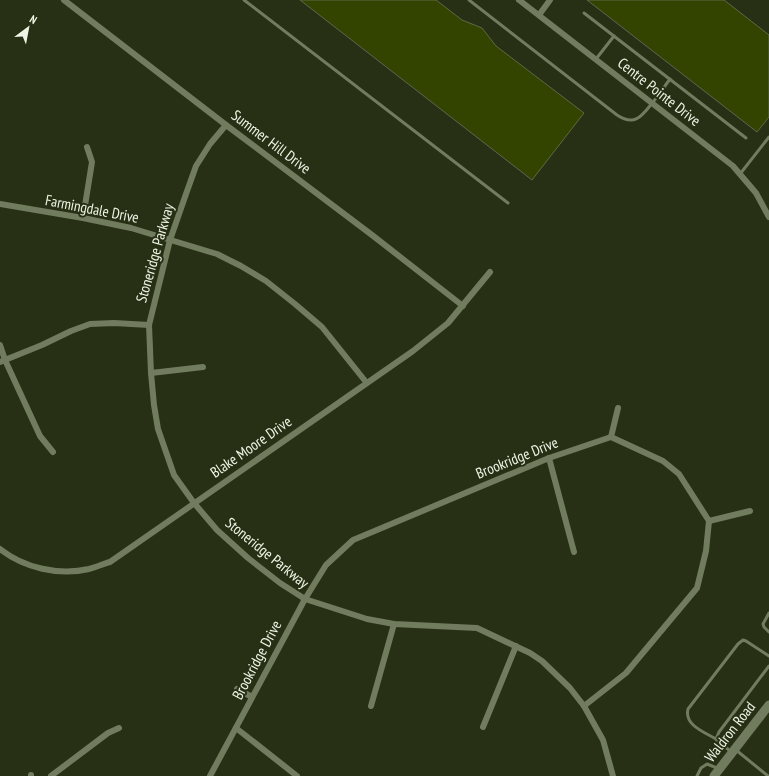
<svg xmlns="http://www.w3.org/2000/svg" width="769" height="776" font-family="'PT Sans Narrow',sans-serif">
  <rect width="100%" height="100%" fill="#272f15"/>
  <g fill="#334401" stroke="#5f684c">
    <path d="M300 0H436L462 20 482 28 496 46 584 113 532 180Z"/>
    <path d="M587 0H724L769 35V117L757 132Z"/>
  </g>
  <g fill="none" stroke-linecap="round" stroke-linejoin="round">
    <g stroke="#717b5e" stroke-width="3">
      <path d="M244 0 508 203"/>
      <path d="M469 0 617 115C635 127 642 116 653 102 659 95 664 87 670 79"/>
      <path d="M584 13 746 138"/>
      <path d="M596 59 614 36"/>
      <path d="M740 174 769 137"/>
      <path d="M769 613 763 624 764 627 769 632"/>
      <path d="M716 739C704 732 684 725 688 709L738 644 743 640 746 641 769 656"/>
      <path d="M736 750 768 776"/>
      <path d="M730 751 716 739 719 732 769 666"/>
      <path d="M697 776 701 768 707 764 717 768"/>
    </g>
    <g stroke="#717b5e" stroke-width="6">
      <path d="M64 0 226 125 372 235 463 306"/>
      <path d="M519 0 733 166 756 193 769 217"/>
      <path d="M539 15 550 0"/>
      <path d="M226 125 210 144 196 166 186 194 170 240 149 325 151 373 154 405 158 429 174 475 194 503 217 530 248 558 280 583 305 599 367 619 394 624 477 628 530 653 542 661 570 688 584 706 603 740 613 776"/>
      <path d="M0 204 83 218 131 228 217 254 241 266 266 281 295 304 322 327 366 382"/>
      <path d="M83 218 92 162 87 147"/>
      <path d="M0 345 5 360 40 436 53 452"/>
      <path d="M0 362 42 345 71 331 90 324 114 323 149 325"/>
      <path d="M151 373 203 367"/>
      <path d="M611 437 618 408"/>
      <path d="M549 458 574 552"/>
      <path d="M709 521 750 511"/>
      <path d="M0 549C24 568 59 576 89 569 96 567 103 564 110 562L413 351 448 323 490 272"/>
      <path d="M237 689 252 697"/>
      <path d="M371 706 394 624"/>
      <path d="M483 727 516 646"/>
      <path d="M236 728 297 776"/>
      <path d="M31 775V776"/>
      <path d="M51 776 108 733 119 728"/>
      <path d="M210 776 305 599 326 565 353 540 549 458 611 437 663 461 679 474 709 521 706 551 697 588 626 673 584 706"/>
    </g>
    <path stroke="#717b5e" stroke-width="9" d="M714 776 769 705"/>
  </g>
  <g text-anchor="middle" stroke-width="4" stroke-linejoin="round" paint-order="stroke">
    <g font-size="15" fill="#eff5e5" stroke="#272f15">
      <text transform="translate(659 92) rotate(38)" y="5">Centre Pointe Drive</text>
      <text transform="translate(271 142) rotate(37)" y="5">Summer Hill Drive</text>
      <text transform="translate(92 209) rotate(11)" y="5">Farmingdale Drive</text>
      <text transform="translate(155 253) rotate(-74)" y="5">Stoneridge Parkway</text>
      <text transform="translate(251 447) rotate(-35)" y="5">Blake Moore Drive</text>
      <text transform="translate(517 458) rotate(-22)" y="5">Brookridge Drive</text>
      <text transform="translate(267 553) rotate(39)" y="5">Stoneridge Parkway</text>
      <text transform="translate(257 660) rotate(-62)" y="5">Brookridge Drive</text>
      <text transform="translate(730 732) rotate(-52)" y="5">Waldron Road</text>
    </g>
  </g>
  <g transform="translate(28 28) rotate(32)" stroke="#272f15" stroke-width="3" paint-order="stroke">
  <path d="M0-3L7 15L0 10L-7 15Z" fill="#eff5e5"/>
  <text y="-6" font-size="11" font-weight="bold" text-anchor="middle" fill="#eff5e5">N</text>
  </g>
</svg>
